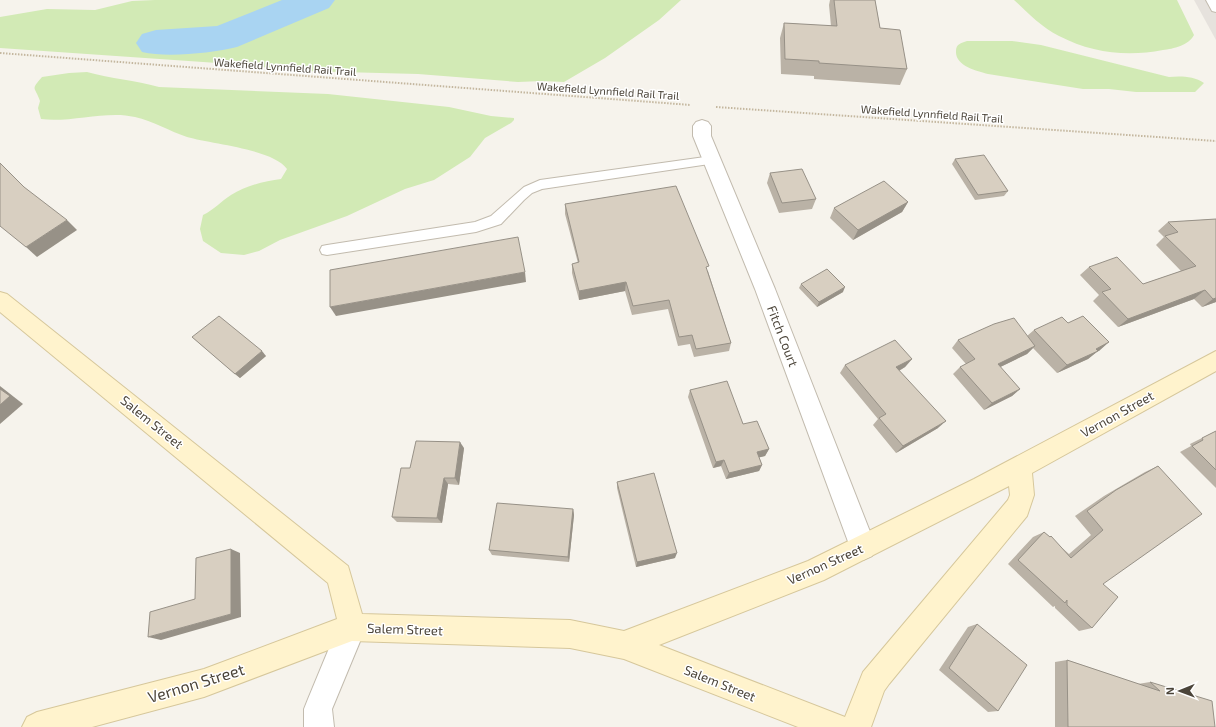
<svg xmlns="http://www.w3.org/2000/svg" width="1216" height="727" font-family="'Exo 2',sans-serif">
  <rect width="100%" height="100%" fill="#f6f3ec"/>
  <path fill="#e6e2dd" d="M1194 0H1216V40Z"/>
  <g fill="#d2eab5">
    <path d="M155 0H681L659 20 605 58 564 82 542 81 518 82 418 74 303 71 232 64 0 48V17L47 9 95 10 132 1Z"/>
    <path d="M1014 0H1177L1194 35C1189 45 1173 49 1163 50 1127 57 1092 53 1059 36 1042 28 1027 12 1014 0Z"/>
    <path d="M967 41H1012L1041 45 1169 77C1180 76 1194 76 1204 83L1195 92H1136L1109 89H1083L988 74C977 71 955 66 956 51 956 44 961 43 967 41Z"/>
    <path d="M87 72C111 79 135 80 159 87L328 94 449 107 491 116 514 118V120L511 123 485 138 470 157 434 180 405 189 347 216 280 240 259 251 244 255 221 253 203 241 200 229 203 215C214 210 221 201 231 195 245 186 264 181 281 179L287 169C273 149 211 144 187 137 169 131 153 121 135 117 107 110 70 123 41 119L38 108 40 101C35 86 30 91 42 77L69 73Z"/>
  </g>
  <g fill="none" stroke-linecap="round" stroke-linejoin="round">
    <path fill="#a9d4f2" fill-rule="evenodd" d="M282 0H335L329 8 237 47C212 53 167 58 142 52L136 43 142 34 156 30 217 26Z"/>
    <defs>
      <g id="service">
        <path d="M1206 0H1216V12L1212 11Z"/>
        <path d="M712 156 716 157 718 160 716 163 542 189 532 193 524 200 501 224 476 232 327 255 322 254 320 250 322 246 327 245 475 222 491 216 524 187 540 180Z"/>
      </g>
      <g id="minor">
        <path d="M702 120 708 122 711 126V136L775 289 876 547 872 556 863 560 854 556 850 547 755 289 693 136V126L696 122Z"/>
        <path d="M352 613 362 617 366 627 332 709 334 727H304V709L308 699 342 617Z"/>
      </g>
      <path id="secondary" d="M0 292 7 294 348 566 362 614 570 620 624 631 808 561 974 479 1216 351V371L1032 473 1034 495 1027 516 889 684 884 691 871 727H798L624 659 570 648 352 641 204 697 92 727H22L27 717 37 712 204 669 337 619 328 583 0 312ZM1009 486 1010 495 1008 500 863 672 845 717 659 645 824 580Z"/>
    </defs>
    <use href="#service" stroke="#c2bbae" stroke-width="2"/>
    <use href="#minor" stroke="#c2bbae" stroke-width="2"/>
    <use href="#secondary" stroke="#d6c79b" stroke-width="2"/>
    <g stroke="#c4b79f" stroke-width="2" stroke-dasharray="1.5 1.5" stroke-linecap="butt">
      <path d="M0 53 691 105"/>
      <path d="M716 107 1216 141"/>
    </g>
    <use href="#service" fill="#fff" fill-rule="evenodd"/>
    <use href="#minor" fill="#fff" fill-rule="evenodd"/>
    <use href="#secondary" fill="#fff3cd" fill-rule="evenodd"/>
  </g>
  <g fill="#bab2a6">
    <path d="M830 0H875L880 28 907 69 900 85 814 79V76L781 74 780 38 784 23 831 26 829 5Z"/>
    <path d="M955 159 1008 191 1004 196 975 200 952 164Z"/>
    <path d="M770 173 816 199 812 209 779 213 767 183Z"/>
    <path d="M908 202 902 212 853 240 830 218 834 208Z"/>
    <path d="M565 204 708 271 731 343 729 351 694 357 690 344 678 346 668 309 632 315 625 291 579 300 572 273V264L578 263 565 214Z"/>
    <path d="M1216 219V302L1202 307 1194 299 1118 327 1093 301 1099 295 1080 275 1089 267 1143 284 1181 271 1156 245 1164 237 1158 231 1168 222Z"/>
    <path d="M801 284 843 292 817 307 799 288Z"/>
    <path d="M1068 323 1109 342 1088 359 1057 373 1033 348 1027 354 1000 367 1020 389 1012 396 984 410 953 374 960 367 966 364 952 348 958 340 1027 336 1034 330Z"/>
    <path d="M192 337 266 356 240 378Z"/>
    <path d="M912 359 905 367 899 371 938 428 896 453 873 425 878 419 840 373 845 365Z"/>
    <path d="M690 390 743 424 769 449 765 456 759 457 762 465 759 471 726 479 721 466 713 468 688 397Z"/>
    <path d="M1216 431V488L1180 452 1191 446 1190 444Z"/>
    <path d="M464 448 459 485 448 484 442 523 397 522 392 517 410 468Z"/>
    <path d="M1158 466 1103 584 1092 628 1079 631 1055 608V606L1053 607 1008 564 1033 537 1044 532 1069 554 1091 535 1075 516 1104 496 1145 472Z"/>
    <path d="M617 482 675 558 636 567 617 488Z"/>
    <path d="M573 509 574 515 569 562 492 555 489 550Z"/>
    <path d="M977 624 998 711 988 712 939 670 968 627Z"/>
    <path d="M1067 660 1138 684 1150 682 1215 727H1055V662Z"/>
  </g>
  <g fill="#979187">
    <path d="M908 202 902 212 853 240 858 230Z"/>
    <path d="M67 220 77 230 37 257 26 247Z"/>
    <path d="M525 272 526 282 336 316 330 307Z"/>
    <path d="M626 282 625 291 579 300V291Z"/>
    <path d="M845 287 843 292 817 307 819 302Z"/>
    <path d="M1205 290 1194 299 1118 327 1128 319Z"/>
    <path d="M1216 298V302L1202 307 1213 299Z"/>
    <path d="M1109 342 1099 351 1095 352 1098 351 1088 359 1057 373 1067 365 1096 349Z"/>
    <path d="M1035 346 1027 354 990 372 998 364Z"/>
    <path d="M262 351 266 356 240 378 235 374Z"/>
    <path d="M912 359 905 367 890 376 896 367Z"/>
    <path d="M0 386 23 404 0 424Z"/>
    <path d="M1020 389 1012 396 984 410 992 403Z"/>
    <path d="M946 421 938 428 896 453 903 446Z"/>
    <path d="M460 442 464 448 459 485 455 478Z"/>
    <path d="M769 449 765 456 753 459 757 452Z"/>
    <path d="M724 460 721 466 713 468 716 462Z"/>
    <path d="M762 465 759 471 726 479 729 473Z"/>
    <path d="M444 478 448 484 442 523 437 518Z"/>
    <path d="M573 509 574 515 569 562 568 557Z"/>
    <path d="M231 549 240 553 241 617 161 640 148 637 231 614Z"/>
    <path d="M677 553 675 558 636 567 637 562Z"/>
  </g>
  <g fill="#d8cfc1" stroke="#979187">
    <path d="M834 0H875L880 28 900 30 907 69 819 63V61L785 59 784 23 837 26Z"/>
    <path d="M984 155 1008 191 978 195 955 159Z"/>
    <path d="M0 163 24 187 67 220 26 247 0 226Z"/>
    <path d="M802 169 816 199 782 203 770 173Z"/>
    <path d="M884 181 908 202 858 230 834 208Z"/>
    <path d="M676 186 709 266 706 267 731 343 696 349 692 335 679 337 669 300 633 306 626 282 579 291 572 264 579 262 565 204Z"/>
    <path d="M1216 219V298L1213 299 1205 290 1128 319 1102 292 1111 289 1089 267 1117 257 1143 284 1196 266 1165 236 1178 232 1168 222Z"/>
    <path d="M518 237 525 272 330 307V270Z"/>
    <path d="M827 269 845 287 819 302 801 284Z"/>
    <path d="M219 316 262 351 235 374 192 337Z"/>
    <path d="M1083 316 1109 342 1096 349 1098 351 1067 365 1034 330 1062 317 1068 323Z"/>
    <path d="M1014 318 1035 346 998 364 1020 389 992 403 960 367 975 359 958 340 994 324Z"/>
    <path d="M895 340 912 359 896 367 946 421 903 446 879 418 886 414 845 365Z"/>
    <path d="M727 381 743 424 757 421 769 449 757 452 762 465 729 473 724 460 716 462 690 390Z"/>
    <path d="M0 389 10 396 0 405Z"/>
    <path d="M1216 431V470L1192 446 1203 440 1202 438Z"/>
    <path d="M416 441 460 442 455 478H444L437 518 392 517 401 468H410Z"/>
    <path d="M1158 466 1202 514 1103 584 1118 597 1092 628 1067 605V600L1065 603 1018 560 1044 532 1050 537 1051 536 1071 558 1103 530 1087 511 1116 490Z"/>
    <path d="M654 473 677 553 637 562 617 482Z"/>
    <path d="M497 503 573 509 568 557 489 550Z"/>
    <path d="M231 549V614L148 637 150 612 195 599 196 558Z"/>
    <path d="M977 624 1027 665 998 711 949 668Z"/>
    <path d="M1067 660 1160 691 1150 682 1212 701 1215 727H1068Z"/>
  </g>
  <g text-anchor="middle" stroke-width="3" stroke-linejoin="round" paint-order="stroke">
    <g font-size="11" fill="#4b4439" stroke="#fff">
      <text transform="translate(285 67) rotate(4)" y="4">Wakefield Lynnfield Rail Trail</text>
      <text transform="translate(608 91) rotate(4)" y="4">Wakefield Lynnfield Rail Trail</text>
      <text transform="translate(932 114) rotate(4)" y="4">Wakefield Lynnfield Rail Trail</text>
    </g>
    <g font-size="13" fill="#4b4439" stroke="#fff">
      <text transform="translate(783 336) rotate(69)" y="5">Fitch Court</text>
      <text transform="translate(1117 414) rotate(-29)" y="5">Vernon Street</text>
      <text transform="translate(152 422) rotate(39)" y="5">Salem Street</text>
      <text transform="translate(825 564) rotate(-24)" y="5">Vernon Street</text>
      <text transform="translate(405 629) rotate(2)" y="5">Salem Street</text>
      <text transform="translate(720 683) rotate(22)" y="5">Salem Street</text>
    </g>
    <g font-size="16" fill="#4b4439" stroke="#fff">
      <text transform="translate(196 683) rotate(-17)" y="6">Vernon Street</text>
    </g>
  </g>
  <g transform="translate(1180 691) rotate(269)" stroke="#ffffff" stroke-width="3" paint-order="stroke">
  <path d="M0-3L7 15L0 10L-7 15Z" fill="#4b4439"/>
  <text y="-6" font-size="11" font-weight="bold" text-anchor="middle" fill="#4b4439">N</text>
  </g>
</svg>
